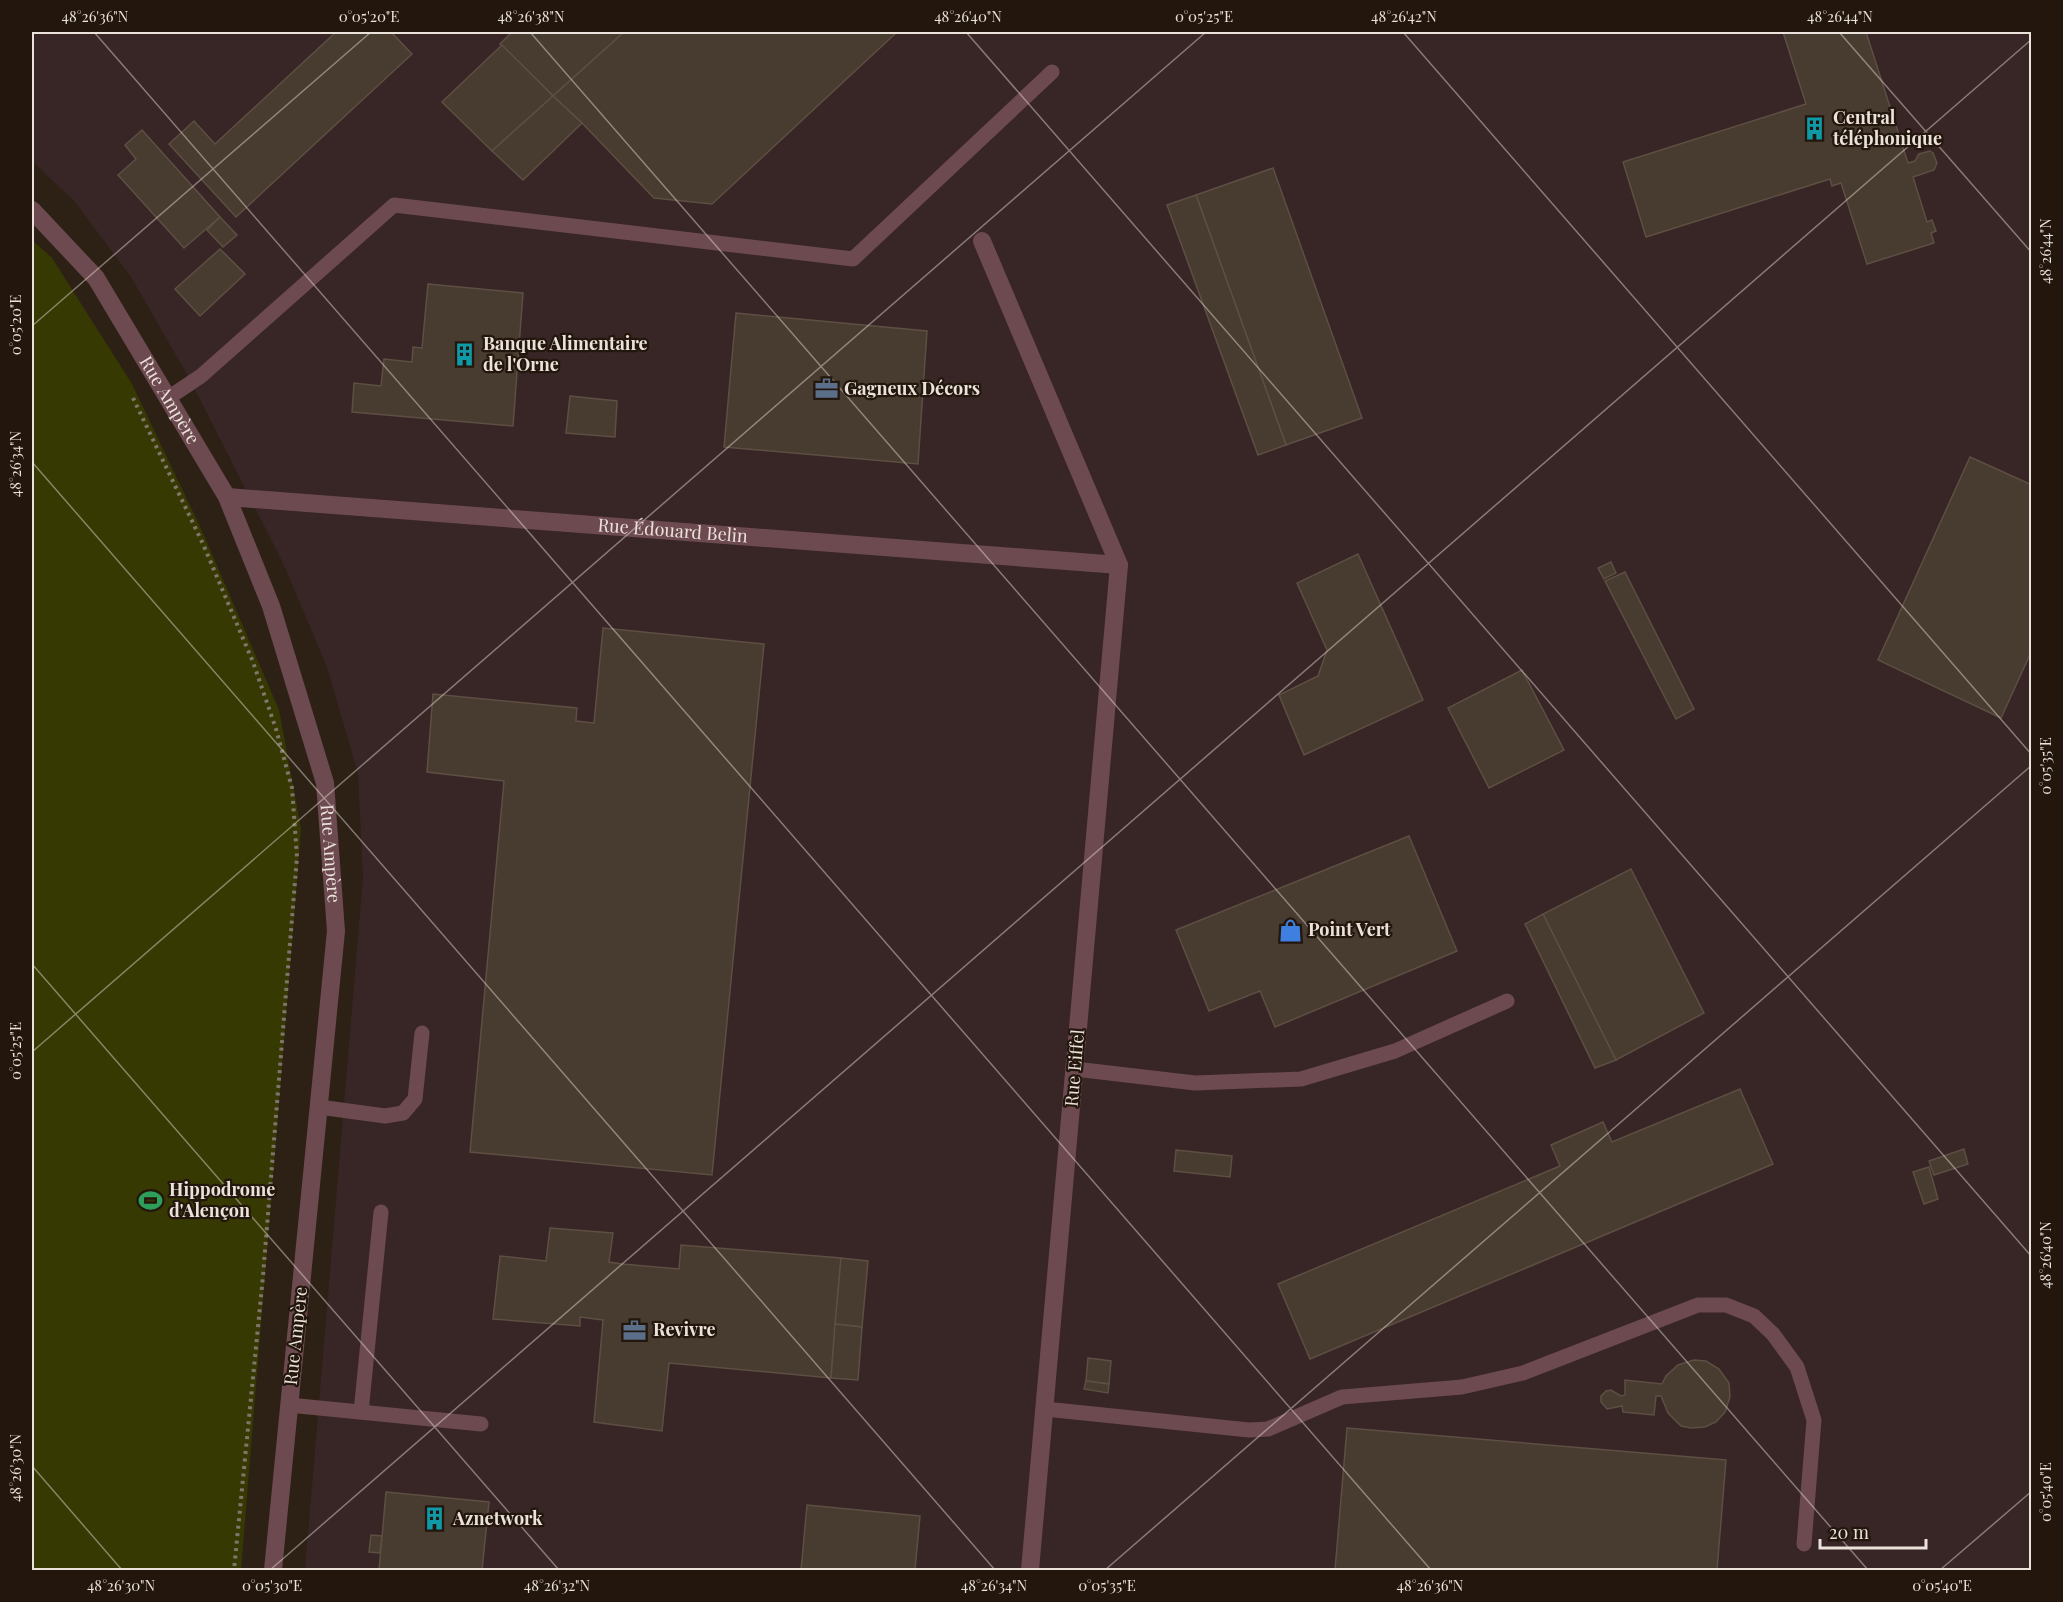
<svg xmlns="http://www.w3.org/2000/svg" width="2063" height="1602" font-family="'Playfair Display',serif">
  <rect width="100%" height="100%" fill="#2d2116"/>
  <path fill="#382525" d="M32 32H2031V1570H305L363 878 358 773 327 667 282 561 188 376 131 277 75 202 32 161Z"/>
  <path fill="#373903" d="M32 240 52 258 132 384 202 531 279 710 301 829 241 1570H32Z"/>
  <g fill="#483b2f" stroke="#5d4f43" stroke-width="1.5">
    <path d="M336 32H391L412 54 236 217 169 144 194 121 215 144Z"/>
    <path d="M512 32H624L553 96 500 44Z"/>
    <path d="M624 32H897L712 204 654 198 582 123 553 96Z"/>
    <path d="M1783 32H1866L1908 163 1915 161 1919 154 1930 151 1933 153 1937 163 1934 170 1913 177 1927 222 1932 220 1936 231 1931 233 1934 243 1867 264 1841 183 1832 186 1830 179 1646 237 1623 162 1806 104Z"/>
    <path d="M502 45 553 96 492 151 442 102Z"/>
    <path d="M553 96 582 123 523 180 492 151Z"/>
    <path d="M142 130 220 217 184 248 118 175 136 159 125 145Z"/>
    <path d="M1273 168 1362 418 1286 445 1196 195Z"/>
    <path d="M1196 195 1286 445 1258 455 1167 205Z"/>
    <path d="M220 217 237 235 223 247 207 230Z"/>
    <path d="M220 249 245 274 200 316 175 289Z"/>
    <path d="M428 284 523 293 513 426 352 412 354 383 381 386 384 359 412 362 413 347 422 348Z"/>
    <path d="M736 313 927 331 918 464 724 447Z"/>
    <path d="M570 396 617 401 615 437 566 433Z"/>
    <path d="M1970 457 2032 485V650L2001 718 1878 660Z"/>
    <path d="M1358 554 1423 700 1304 755 1279 695 1318 676 1327 650 1297 583Z"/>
    <path d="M1611 562 1616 573 1604 579 1598 568Z"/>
    <path d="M1625 572 1694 709 1676 719 1605 581Z"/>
    <path d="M603 628 764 644 712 1175 470 1152 504 781 427 772 433 694 577 708 576 721 594 723Z"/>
    <path d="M1522 670 1564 750 1489 788 1448 708Z"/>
    <path d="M1409 836 1457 951 1275 1027 1260 991 1209 1011 1176 930Z"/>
    <path d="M1631 869 1704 1013 1616 1060 1543 914Z"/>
    <path d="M1543 914 1616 1060 1595 1068 1525 924Z"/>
    <path d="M1740 1089 1773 1164 1310 1359 1278 1284 1560 1166 1551 1145 1603 1122 1612 1142Z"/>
    <path d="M1964 1149 1968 1164 1934 1175 1929 1161Z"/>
    <path d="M1176 1150 1232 1156 1230 1177 1174 1171Z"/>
    <path d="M1929 1167 1938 1199 1924 1204 1913 1172Z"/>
    <path d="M550 1228 613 1233 609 1262 622 1264 679 1269 681 1245 841 1258 831 1378 669 1363 662 1431 594 1422 603 1320 580 1317V1326L493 1319 500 1256 546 1261Z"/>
    <path d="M841 1258 868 1261 862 1327 835 1324Z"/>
    <path d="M835 1324 862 1327 858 1380 831 1378Z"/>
    <path d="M1088 1358 1111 1361 1109 1384 1086 1381Z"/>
    <path d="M1694 1360 1706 1361 1719 1369 1729 1383 1730 1397 1725 1412 1716 1422 1705 1427 1691 1428 1681 1426 1668 1413 1661 1396H1656L1654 1415 1623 1412 1622 1406 1607 1409 1601 1402V1396L1606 1391 1611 1390 1621 1396 1625 1395V1380L1662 1384 1666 1376 1678 1365Z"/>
    <path d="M1086 1381 1109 1384 1108 1393 1084 1389Z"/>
    <path d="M1347 1428 1726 1460 1717 1570H1335Z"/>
    <path d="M386 1492 489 1502 482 1570H379Z"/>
    <path d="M807 1505 920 1516 915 1570H801Z"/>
    <path d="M371 1535 382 1536 380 1553 369 1552Z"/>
  </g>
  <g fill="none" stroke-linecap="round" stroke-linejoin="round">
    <path stroke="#80756c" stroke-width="4" stroke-dasharray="3 4.5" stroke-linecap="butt" d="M133 398 203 544 253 662 276 729 292 788 297 857 263 1276 234 1570"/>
    <g stroke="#6d4a50" stroke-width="15">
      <path d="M168 398 201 376 394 205 853 259 1052 72"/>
      <path d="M1075 1069 1195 1083 1301 1079 1395 1051 1507 1001"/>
      <path d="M319 1107 385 1116 403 1113 415 1099 422 1033"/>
      <path d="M289 1405 481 1424"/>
      <path d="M1045 1409 1249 1430 1268 1429 1342 1397 1462 1387 1523 1373 1698 1305H1726L1754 1316 1773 1334 1797 1367 1814 1420 1804 1544"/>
      <path d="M361 1412 381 1212"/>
    </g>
    <g stroke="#6d4a50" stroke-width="18">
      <path id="s1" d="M32 210 96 278 227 497 271 606 325 783 336 931 273 1570"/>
      <path d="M982 241 1119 565 1030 1570"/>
      <path id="s2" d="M227 497 1119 565"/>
    </g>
  </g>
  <path fill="none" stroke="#ebe2db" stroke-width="1.5" stroke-opacity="0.45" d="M94 32 1431 1570M530 32 1868 1570M966 32 2032 1257M1403 32 2032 755M1839 32 2032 253M32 326 371 32M32 462 995 1570M32 964 559 1570M32 1052 1206 32M32 1466 122 1570M270 1570 2032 39M1105 1570 2032 765M1940 1570 2032 1491"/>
  <defs>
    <symbol id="building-bare" viewBox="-9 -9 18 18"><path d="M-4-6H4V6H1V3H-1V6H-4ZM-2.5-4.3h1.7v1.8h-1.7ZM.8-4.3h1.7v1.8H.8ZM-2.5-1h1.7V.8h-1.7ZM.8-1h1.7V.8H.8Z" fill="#0f9aa8" stroke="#23170d" stroke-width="2.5" paint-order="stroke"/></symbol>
    <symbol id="office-bare" viewBox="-9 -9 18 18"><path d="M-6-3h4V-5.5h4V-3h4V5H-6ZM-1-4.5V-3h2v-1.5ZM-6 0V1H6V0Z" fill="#5c6f8a" stroke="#23170d" stroke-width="2.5" paint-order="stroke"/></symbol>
    <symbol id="shop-bare" viewBox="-9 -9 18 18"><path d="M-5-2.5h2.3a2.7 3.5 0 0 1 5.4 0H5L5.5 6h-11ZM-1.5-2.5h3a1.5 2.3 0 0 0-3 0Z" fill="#3f7fe0" stroke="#23170d" stroke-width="2.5" paint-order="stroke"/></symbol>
    <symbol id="stadium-bare" viewBox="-9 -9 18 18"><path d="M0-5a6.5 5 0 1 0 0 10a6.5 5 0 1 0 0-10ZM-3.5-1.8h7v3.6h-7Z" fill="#2e9e5b" stroke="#23170d" stroke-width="2.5" paint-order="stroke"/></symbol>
  </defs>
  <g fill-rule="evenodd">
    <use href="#building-bare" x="1798" y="112" width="33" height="33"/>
    <use href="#building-bare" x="448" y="338" width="33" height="33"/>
    <use href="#office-bare" x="810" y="372" width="33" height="33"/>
    <use href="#shop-bare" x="1274" y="914" width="33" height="33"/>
    <use href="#stadium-bare" x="134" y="1184" width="33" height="33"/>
    <use href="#office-bare" x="618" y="1314" width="33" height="33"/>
    <use href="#building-bare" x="418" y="1502" width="33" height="33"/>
  </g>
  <g text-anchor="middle" stroke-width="4.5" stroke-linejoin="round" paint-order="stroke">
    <g font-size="18" font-weight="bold" fill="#ebe2db" stroke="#23170d" text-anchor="start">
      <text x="1833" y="124">Central<tspan x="1833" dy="21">téléphonique</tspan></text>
      <text x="483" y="350">Banque Alimentaire<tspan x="483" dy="21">de l'Orne</tspan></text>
      <text x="844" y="395">Gagneux Décors</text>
      <text x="1308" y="936">Point Vert</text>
      <text x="169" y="1196">Hippodrome<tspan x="169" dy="21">d'Alençon</tspan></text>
      <text x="653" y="1336">Revivre</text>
      <text x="453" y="1525">Aznetwork</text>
    </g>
    <g font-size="18" fill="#ebe2db" stroke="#23170d">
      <text dy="6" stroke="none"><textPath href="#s1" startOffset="236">Rue Ampère</textPath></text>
      <text dy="6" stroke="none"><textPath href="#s2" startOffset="447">Rue Édouard Belin</textPath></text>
      <text dy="6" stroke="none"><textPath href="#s1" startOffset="722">Rue Ampère</textPath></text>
      <text transform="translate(1075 1068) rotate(-85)" y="6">Rue Eiffel</text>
      <text transform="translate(296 1336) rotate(-84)" y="6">Rue Ampère</text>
    </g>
  </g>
  <rect width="2063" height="1602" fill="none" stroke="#23170d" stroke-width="66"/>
  <path d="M1820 1539v9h106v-9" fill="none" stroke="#ebe2db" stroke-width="3"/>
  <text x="1829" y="1539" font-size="18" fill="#ebe2db" stroke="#23170d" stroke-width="4.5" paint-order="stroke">20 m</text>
  <rect x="33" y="33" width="1997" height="1536" fill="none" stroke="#ebe2db" stroke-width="2"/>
  <g font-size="15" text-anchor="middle" fill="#ebe2db">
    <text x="95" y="22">48°26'36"N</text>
    <text x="369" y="22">0°05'20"E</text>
    <text x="531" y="22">48°26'38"N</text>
    <text x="968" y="22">48°26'40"N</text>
    <text x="1204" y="22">0°05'25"E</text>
    <text x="1404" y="22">48°26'42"N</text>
    <text x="1840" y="22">48°26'44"N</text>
    <text transform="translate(2046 251) rotate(-90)" y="5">48°26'44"N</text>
    <text transform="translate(16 325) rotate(-90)" y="5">0°05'20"E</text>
    <text transform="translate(16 464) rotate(-90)" y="5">48°26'34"N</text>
    <text transform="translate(2046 766) rotate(-90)" y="5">0°05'35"E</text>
    <text transform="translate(16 1051) rotate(-90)" y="5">0°05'25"E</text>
    <text transform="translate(2046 1255) rotate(-90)" y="5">48°26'40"N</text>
    <text transform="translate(16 1468) rotate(-90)" y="5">48°26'30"N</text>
    <text transform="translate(2046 1492) rotate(-90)" y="5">0°05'40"E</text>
    <text x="121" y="1591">48°26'30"N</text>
    <text x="272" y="1591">0°05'30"E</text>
    <text x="557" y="1591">48°26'32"N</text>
    <text x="994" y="1591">48°26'34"N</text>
    <text x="1107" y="1591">0°05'35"E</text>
    <text x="1430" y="1591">48°26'36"N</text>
    <text x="1942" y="1591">0°05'40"E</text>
  </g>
</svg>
